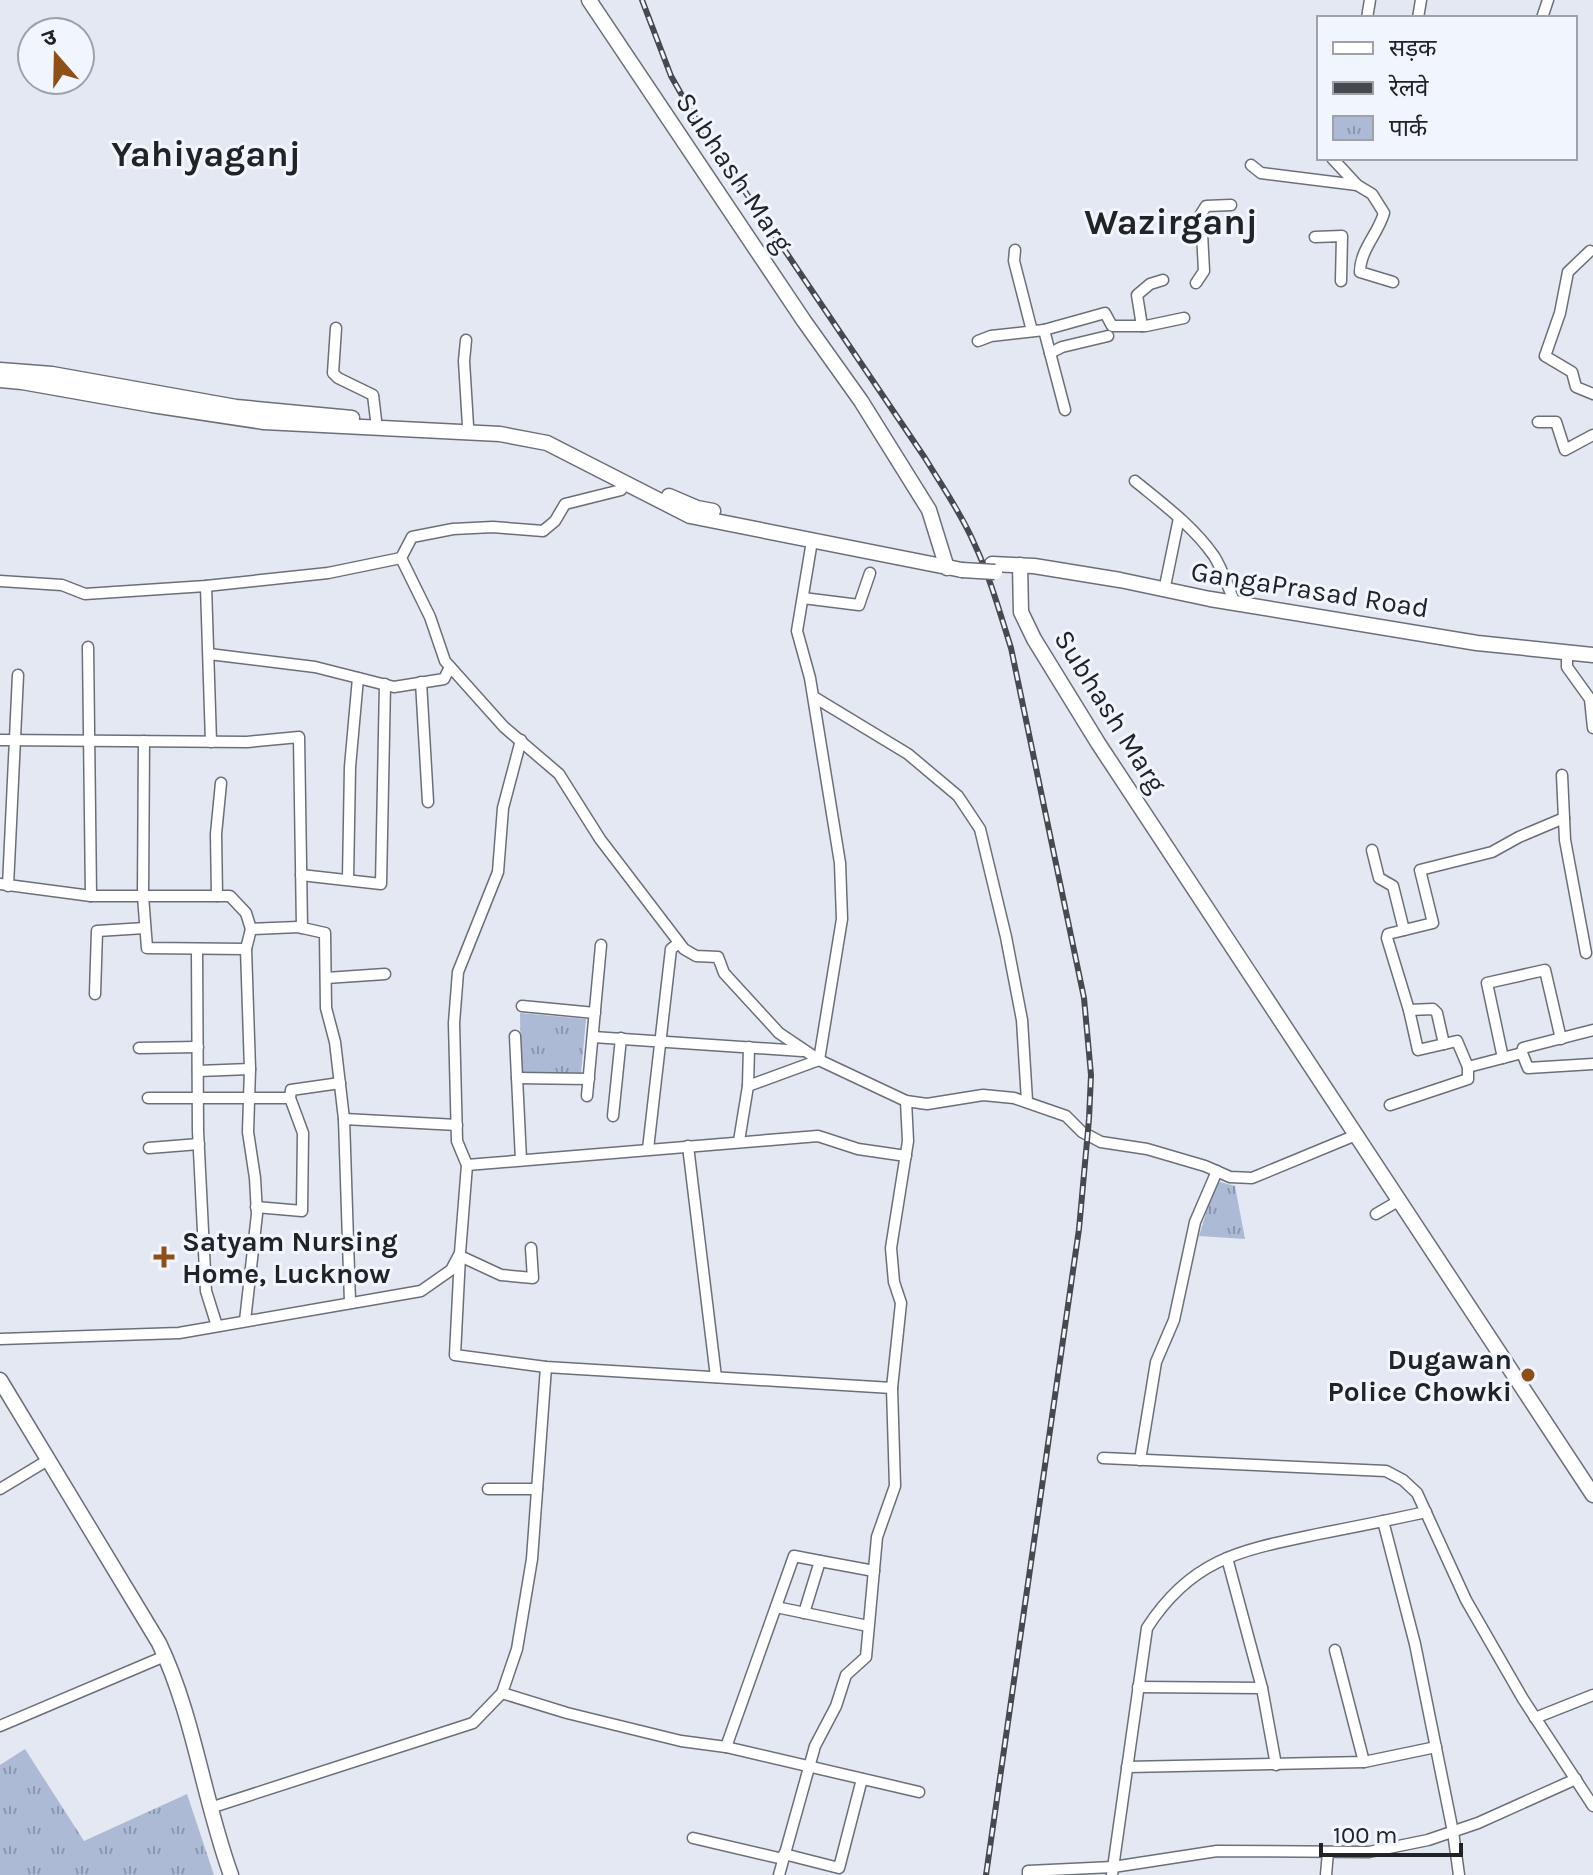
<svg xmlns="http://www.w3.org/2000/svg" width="1593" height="1875" font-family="Karla,'Noto Sans Devanagari',sans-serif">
  <defs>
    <pattern id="park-tufts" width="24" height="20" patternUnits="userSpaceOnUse" patternTransform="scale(2)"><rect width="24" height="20" fill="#adbad5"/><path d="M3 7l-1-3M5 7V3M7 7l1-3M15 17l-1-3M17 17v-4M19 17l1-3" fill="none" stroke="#8c97ad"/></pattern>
  </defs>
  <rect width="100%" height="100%" fill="#e3e8f3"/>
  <g fill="url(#park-tufts)">
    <path d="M520 1013 586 1019 581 1073H521Z"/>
    <path d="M1216 1181 1235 1186 1245 1239 1199 1236Z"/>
    <path d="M25 1749 84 1841 187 1794 214 1875H0V1765Z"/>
  </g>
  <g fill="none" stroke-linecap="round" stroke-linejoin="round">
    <defs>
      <g id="street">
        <path d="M1367 18 1370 0"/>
        <path d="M1418 18 1421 0"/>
        <path d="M1542 18 1548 0"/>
        <path d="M1332 158 1357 185 1372 194 1384 213C1378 234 1360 250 1360 272L1393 282"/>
        <path d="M1251 165 1261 173 1357 185"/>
        <path d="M1315 237 1342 236 1341 281"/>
        <path d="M1015 250 1014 261 1032 331"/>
        <path d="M1590 251 1568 272 1560 313 1545 356 1572 372 1576 387 1593 394"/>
        <path d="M1196 283 1204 271 1201 214 1206 206 1231 205"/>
        <path d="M1142 326 1137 295 1150 284 1163 280"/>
        <path d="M336 328 333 373 338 378 373 395 376 420"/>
        <path d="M1044 330 1065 410"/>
        <path d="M466 340 464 361 468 426"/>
        <path d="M978 341 991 336 1044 330 1105 313 1112 326H1146L1184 318"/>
        <path d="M1050 353 1062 347 1108 336"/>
        <path d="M1538 422H1556L1565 450 1593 435"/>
        <path d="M1135 481C1163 504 1193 526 1214 556 1223 570 1228 588 1235 603"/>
        <path d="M812 541 797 631 810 678 840 863 842 919 819 1060"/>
        <path d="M401 558 430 617 445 661 504 727 559 774 600 839 684 949 696 956 718 957 724 973 779 1033 819 1060 906 1101 927 1104 983 1095 1014 1098 1066 1116 1082 1132 1101 1142 1147 1149 1205 1166 1230 1177 1252 1178 1356 1135"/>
        <path d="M0 581 62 585 85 594 206 586 328 573 401 558 412 537 453 529 493 527 543 531 555 521 565 504 621 490 625 483"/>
        <path d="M206 586 211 742"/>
        <path d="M1164 591 1179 518"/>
        <path d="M803 598 859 605 870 573"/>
        <path d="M88 647 91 896"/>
        <path d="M1567 652V667L1590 699 1593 728"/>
        <path d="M209 654 315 667 394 687 444 679 450 667"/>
        <path d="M421 682 428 802"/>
        <path d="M814 697 908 754 958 796 980 829 1006 937 1022 1020 1027 1101"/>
        <path d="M0 740 247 742 299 737 302 928"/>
        <path d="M144 741 143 896 147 948 246 949"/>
        <path d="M1562 775 1565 840 1586 953"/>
        <path d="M1372 850 1379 878 1393 886 1404 930"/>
        <path d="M301 875 381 884 385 684"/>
        <path d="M348 879 350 767 358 678"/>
        <path d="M0 884 91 896H230L246 913 251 929 298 927 325 933 326 1008 335 1042 344 1119 350 1302"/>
        <path d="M8 886 18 675"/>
        <path d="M217 896 216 834 221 783"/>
        <path d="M197 950 198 1131 206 1291 217 1326"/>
        <path d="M326 978 385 974"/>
        <path d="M95 994 97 931 145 928"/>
        <path d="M522 1006 595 1013"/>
        <path d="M1409 1010 1433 1009 1437 1013 1444 1044"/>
        <path d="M515 1036 521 1160"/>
        <path d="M593 1037 802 1051"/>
        <path d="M139 1048 198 1047"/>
        <path d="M1522 1053 1523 1048 1593 1030"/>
        <path d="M1503 1058 1487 983 1545 970 1561 1039"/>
        <path d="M1468 1067 1457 1041 1418 1050 1409 1010 1387 938 1388 934 1433 923 1420 870 1492 852 1519 837 1564 818"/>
        <path d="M198 1071 250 1069"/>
        <path d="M517 1078 589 1079"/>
        <path d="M748 1086 749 1047"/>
        <path d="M587 1096 601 945"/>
        <path d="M148 1098H290"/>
        <path d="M1390 1105 1468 1079V1067L1522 1053 1528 1068 1593 1064"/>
        <path d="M613 1116 621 1038"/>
        <path d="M344 1119 457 1125"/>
        <path d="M739 1141 748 1086 819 1060"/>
        <path d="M688 1146 716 1377"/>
        <path d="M149 1148 199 1144"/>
        <path d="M648 1149 671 949 679 943"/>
        <path d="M467 1165 818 1136 858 1149 906 1156"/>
        <path d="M256 1207 302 1211 303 1133 290 1098 291 1090 340 1083"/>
        <path d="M1376 1214 1400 1200"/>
        <path d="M460 1256 455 1355 546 1367 892 1388"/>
        <path d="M460 1256 501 1275 533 1278 531 1248"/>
        <path d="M245 1321 257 1214 255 1178 248 1132 250 1069 246 949 251 929"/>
        <path d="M0 1339 179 1333 421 1291 451 1270 460 1253 467 1165 457 1141 454 1023 458 972 498 872 503 808 521 740"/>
        <path d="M1103 1458 1386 1471 1403 1480 1417 1493 1466 1600 1523 1699 1593 1806"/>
        <path d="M1140 1460 1156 1362 1174 1320 1195 1222 1217 1171"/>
        <path d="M0 1489 48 1460"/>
        <path d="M488 1489H537"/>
        <path d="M1383 1521 1415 1644 1453 1832 1459 1875"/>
        <path d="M1227 1558 1262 1688 1276 1765"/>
        <path d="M776 1607 868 1626"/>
        <path d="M804 1613 820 1561 874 1571"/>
        <path d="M1335 1650 1364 1762"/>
        <path d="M1138 1687 1262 1688"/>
        <path d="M502 1693 567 1713 681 1741 726 1747 919 1792"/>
        <path d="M1535 1718 1593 1695"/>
        <path d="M0 1726 165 1656"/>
        <path d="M726 1747 794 1556 820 1561"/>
        <path d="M1127 1767 1364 1762 1436 1747"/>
        <path d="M210 1808 473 1723 502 1693 517 1649 532 1559 546 1367"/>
        <path d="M693 1838 783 1859"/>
        <path d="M784 1854 839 1868 862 1779"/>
        <path d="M779 1875 815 1746 836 1706 846 1675 866 1657 877 1537 895 1486 892 1388 901 1303 894 1282 891 1248 908 1141 906 1101"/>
        <path d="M1028 1875V1871L1113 1867 1217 1851 1369 1852 1428 1840 1478 1823 1576 1779"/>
        <path d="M1112 1875 1147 1628C1192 1558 1242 1550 1318 1534 1354 1527 1390 1520 1426 1512"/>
        <path d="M1326 1875 1328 1852"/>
      </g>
      <g id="secondary">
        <path d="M589 0 804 321 861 401 929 510 947 568"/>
        <path d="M0 370 52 374 236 407 352 418"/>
        <path d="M0 380 22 382 152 405 264 422 500 434 547 443 690 516 962 570"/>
        <path d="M669 496 697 508 713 511"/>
        <path d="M992 564 1034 566 1120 580 1210 599 1477 643 1593 655"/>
        <path d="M1020 565 1021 612 1034 639 1098 743 1593 1495"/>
        <path d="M0 1380 159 1643C194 1716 203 1798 231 1875"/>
      </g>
    </defs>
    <use href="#street" stroke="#6b6f78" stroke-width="13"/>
    <use href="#secondary" stroke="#6b6f78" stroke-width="17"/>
    <use href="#street" stroke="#fff" stroke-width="10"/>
    <use href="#secondary" stroke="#fff" stroke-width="14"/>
    <defs>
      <path id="rail" d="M642 0 671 76 692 113 925 458C942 486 961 513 974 543 990 577 1000 613 1011 648L1084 998 1091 1075 1089 1119 1079 1229 986 1875"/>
    </defs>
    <use href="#rail" stroke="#46494d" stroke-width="6"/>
    <use href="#rail" stroke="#f1f5fe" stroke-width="3" stroke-dasharray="9" stroke-linecap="butt"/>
    <defs>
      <path id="secondary-bridge" d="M962 570 995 572"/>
    </defs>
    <use href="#secondary-bridge" stroke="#6b6f78" stroke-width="17" stroke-linecap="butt"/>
    <use href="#secondary-bridge" stroke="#fff" stroke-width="14"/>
  </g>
  <g fill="#8f4f18" stroke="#f1f5fe" stroke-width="3">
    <path d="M160 1245h8v8h8v8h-8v8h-8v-8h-8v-8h8z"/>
    <circle cx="1528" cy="1375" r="8"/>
  </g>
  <g text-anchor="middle" stroke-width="6" stroke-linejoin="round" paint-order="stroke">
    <g font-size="28" fill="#212326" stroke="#f1f5fe">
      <text transform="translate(735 172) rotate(56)" y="10">Subhash Marg</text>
      <text transform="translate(1310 589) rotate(9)" y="10">GangaPrasad Road</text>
      <text transform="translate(1111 711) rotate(58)" y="10">Subhash Marg</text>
    </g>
    <g font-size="28" font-weight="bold" fill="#212326" stroke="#f1f5fe" text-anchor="start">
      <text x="182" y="1251">Satyam Nursing<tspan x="182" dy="32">Home, Lucknow</tspan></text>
      <text x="1512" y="1369" text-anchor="end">Dugawan<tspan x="1512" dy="32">Police Chowki</tspan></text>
    </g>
    <g font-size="36" font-weight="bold" fill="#212326" stroke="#f1f5fe">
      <text x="206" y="166">Yahiyaganj</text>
      <text x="1171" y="234">Wazirganj</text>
    </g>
  </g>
  <rect x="1317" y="16" width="260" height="144" fill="#f1f5fe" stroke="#9ea1a8" stroke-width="2"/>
  <rect x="1333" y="42" width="40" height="12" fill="#ffffff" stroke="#9ea1a8" stroke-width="2"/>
  <text x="1389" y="56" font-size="24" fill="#212326">सड़क</text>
  <rect x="1333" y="82" width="40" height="12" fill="#46494d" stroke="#9ea1a8" stroke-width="2"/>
  <text x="1389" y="96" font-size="24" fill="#212326">रेलवे</text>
  <rect x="1333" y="116" width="40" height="24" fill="url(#park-tufts)" stroke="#9ea1a8" stroke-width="2"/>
  <text x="1389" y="136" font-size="24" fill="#212326">पार्क</text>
  <g transform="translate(56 56) rotate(340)"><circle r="38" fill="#f1f5fe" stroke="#9ea1a8" stroke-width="2"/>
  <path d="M0-6L14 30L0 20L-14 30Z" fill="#8f4f18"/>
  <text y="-12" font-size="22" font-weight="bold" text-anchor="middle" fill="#212326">उ</text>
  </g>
  <path d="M1321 1843v12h140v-12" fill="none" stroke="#212326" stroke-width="4"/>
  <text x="1333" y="1843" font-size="24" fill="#212326" stroke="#f1f5fe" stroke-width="6" paint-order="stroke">100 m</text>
</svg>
